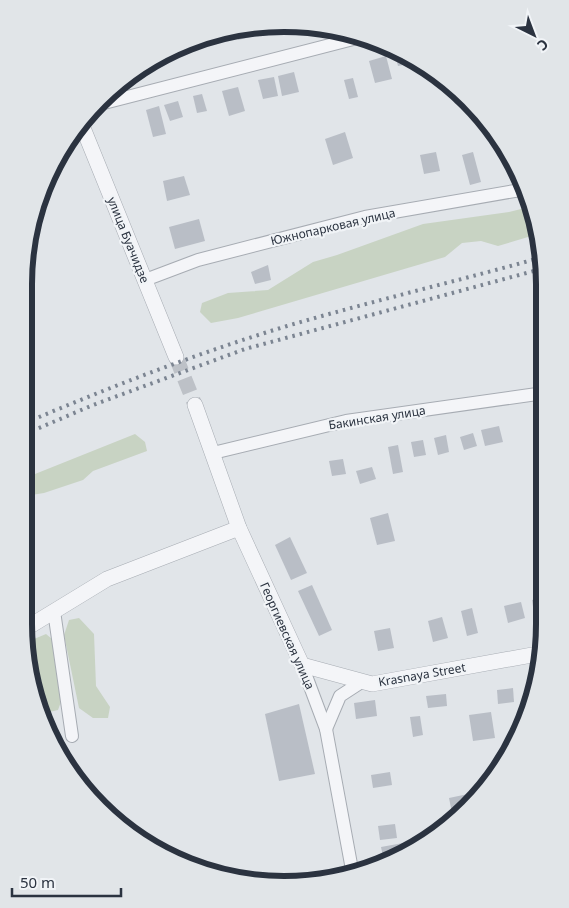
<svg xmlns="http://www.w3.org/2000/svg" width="569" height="908" font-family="'Noto Sans',sans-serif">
  <rect width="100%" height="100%" fill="#e1e5e9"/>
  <g fill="#c8d3c3">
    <path d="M533 206 538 234 498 246 481 241 462 243 445 257 238 318 211 323 200 312 202 303 228 293 268 290 313 262 337 255 423 224 509 212Z"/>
    <path d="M135 434 145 442 147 451 93 471 83 480 44 493 25 496V478Z"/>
    <path d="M79 618 94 634 96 686 110 707 108 718H93L79 708 64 635 69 620Z"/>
    <path d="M46 634 52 639 62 699 58 710 41 714 38 707 27 642Z"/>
  </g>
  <g fill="#b9bec6">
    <path d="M252 26 255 36 238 40 236 31Z"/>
    <path d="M170 53 172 61 158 65 157 58Z"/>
    <path d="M395 54 413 63 398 66Z"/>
    <path d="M386 56 392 79 375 83 369 61Z"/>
    <path d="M294 72 299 92 282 96 278 76Z"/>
    <path d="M274 77 278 96 263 99 258 80Z"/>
    <path d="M353 78 358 97 349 99 344 80Z"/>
    <path d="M238 87 245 111 229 116 222 91Z"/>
    <path d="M451 87 464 102 455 104Z"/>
    <path d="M202 94 207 111 197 113 193 96Z"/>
    <path d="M178 101 183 117 170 121 164 105Z"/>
    <path d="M159 106 166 134 153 137 146 110Z"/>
    <path d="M345 132 353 158 333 165 325 139Z"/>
    <path d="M436 152 440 171 424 174 420 155Z"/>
    <path d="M473 152 481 182 470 185 462 155Z"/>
    <path d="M184 176 190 195 167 201 163 181Z"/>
    <path d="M199 219 205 241 175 249 169 227Z"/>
    <path d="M268 265 271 280 255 284 251 272Z"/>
    <path d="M539 418H544V445H543Z"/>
    <path d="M499 426 503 442 485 446 481 430Z"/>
    <path d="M473 433 477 446 464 450 460 437Z"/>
    <path d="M446 435 449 452 438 455 434 438Z"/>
    <path d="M423 440 426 455 414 457 411 442Z"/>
    <path d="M398 445 403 472 393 474 388 447Z"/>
    <path d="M343 459 346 474 332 476 329 461Z"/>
    <path d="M372 467 376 479 360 484 356 471Z"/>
    <path d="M388 513 395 541 377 545 370 518Z"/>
    <path d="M290 537 307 573 291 580 275 545Z"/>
    <path d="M312 585 332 630 319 636 298 591Z"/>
    <path d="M543 597V613L534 614 532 600Z"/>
    <path d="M521 602 525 618 508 623 504 606Z"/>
    <path d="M472 608 478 633 467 636 461 611Z"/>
    <path d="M442 617 448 638 433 642 428 621Z"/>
    <path d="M390 628 394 648 378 651 374 631Z"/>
    <path d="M513 688 514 702 498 704 497 690Z"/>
    <path d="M446 694 447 706 428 708 426 696Z"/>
    <path d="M375 700 377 716 356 719 354 703Z"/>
    <path d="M299 704 315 774 279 781 265 714Z"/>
    <path d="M491 712 495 738 473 741 469 715Z"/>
    <path d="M420 716 423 735 413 737 410 717Z"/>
    <path d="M390 772 392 785 373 788 371 775Z"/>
    <path d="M468 794 470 802 453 818 449 798Z"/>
    <path d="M395 824 397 838 380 840 378 826Z"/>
    <path d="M403 843 405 851 384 861 381 847Z"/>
  </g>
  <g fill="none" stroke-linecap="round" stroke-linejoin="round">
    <path stroke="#bdc1c7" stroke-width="15" stroke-dasharray="15 8" stroke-linecap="butt" d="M176 357 195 405"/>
    <defs>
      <g id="minor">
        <path d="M104 103 361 37"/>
        <path d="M145 280 198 260 365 217 526 189"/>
        <path d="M213 453 346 421 544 393"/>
        <path d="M54 611 72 736"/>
        <path d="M302 665 326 729 353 875"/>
        <path d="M326 729 340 696 363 681"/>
      </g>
      <g id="tertiary">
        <path d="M81 123 176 357"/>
        <path d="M195 405 239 528 302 665 372 684 543 653"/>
        <path d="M25 629 107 579 239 528"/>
      </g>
    </defs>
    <use href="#minor" stroke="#a7acb3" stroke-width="14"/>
    <use href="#tertiary" stroke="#a7acb3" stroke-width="16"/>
    <use href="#minor" stroke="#f4f5f8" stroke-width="12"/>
    <use href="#tertiary" stroke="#f4f5f8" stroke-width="15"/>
    <g stroke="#7c8592" stroke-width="4" stroke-dasharray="2.5 5" stroke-linecap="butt">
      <path d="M25 423C110 387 198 353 287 326 372 301 458 281 543 257"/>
      <path d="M25 434 93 405 245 349 545 268"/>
    </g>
  </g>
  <g text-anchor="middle" stroke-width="4.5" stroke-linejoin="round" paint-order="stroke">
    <g font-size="12" fill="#2b3340" stroke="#f1f4f7">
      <text transform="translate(333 227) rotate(-13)" y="4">Южнопарковая улица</text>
      <text transform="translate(128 240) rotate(68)" y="4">улица Буачидзе</text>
      <text transform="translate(377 418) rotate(-9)" y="4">Бакинская улица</text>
      <text transform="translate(287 636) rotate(66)" y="4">Георгиевская улица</text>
      <text transform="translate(422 675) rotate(-10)" y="4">Krasnaya Street</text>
    </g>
  </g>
  <path d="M0 0H569V908H0ZM284 32H284A252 252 0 0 1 536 284V624A252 252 0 0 1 284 876H284A252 252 0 0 1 32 624V284A252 252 0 0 1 284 32Z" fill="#e1e5e8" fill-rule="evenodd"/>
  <path fill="none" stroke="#2b3340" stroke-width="6" d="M284 32H284A252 252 0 0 1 536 284V624A252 252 0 0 1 284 876H284A252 252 0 0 1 32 624V284A252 252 0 0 1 284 32Z"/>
  <g transform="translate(534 35) rotate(138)" stroke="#f1f4f7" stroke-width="4" paint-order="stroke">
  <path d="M0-4L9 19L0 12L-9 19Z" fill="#2b3340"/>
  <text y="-8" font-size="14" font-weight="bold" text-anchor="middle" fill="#2b3340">С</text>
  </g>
  <path d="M12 888v8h109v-8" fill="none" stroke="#2b3340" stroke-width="2.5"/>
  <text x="20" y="888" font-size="15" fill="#2b3340" stroke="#f1f4f7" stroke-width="4" paint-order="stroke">50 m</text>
</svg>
